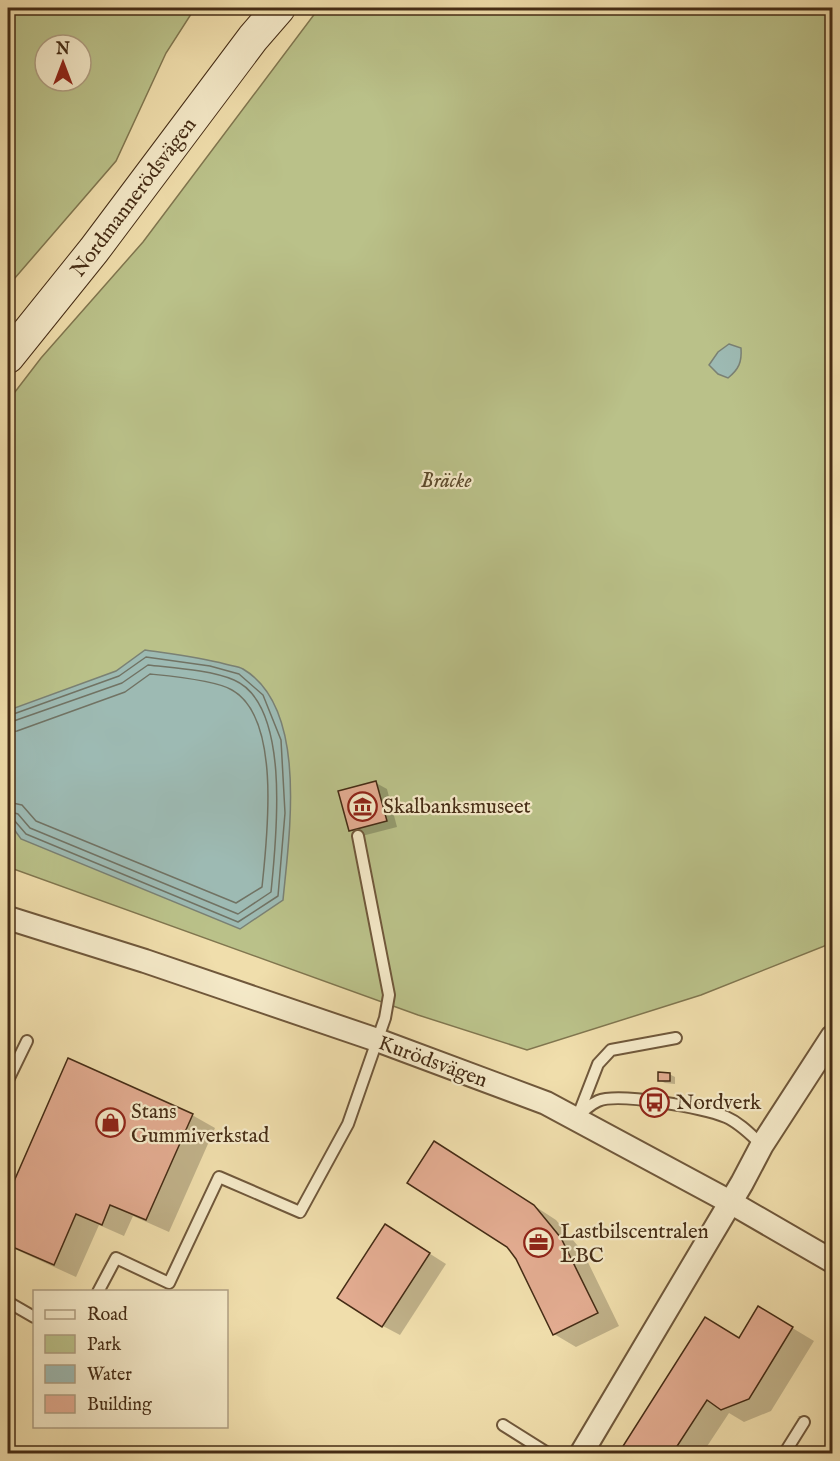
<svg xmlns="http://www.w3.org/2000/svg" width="840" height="1461" font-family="'IM FELL English',serif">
  <rect width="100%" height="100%" fill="#f0deac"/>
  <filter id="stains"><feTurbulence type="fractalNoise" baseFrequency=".00333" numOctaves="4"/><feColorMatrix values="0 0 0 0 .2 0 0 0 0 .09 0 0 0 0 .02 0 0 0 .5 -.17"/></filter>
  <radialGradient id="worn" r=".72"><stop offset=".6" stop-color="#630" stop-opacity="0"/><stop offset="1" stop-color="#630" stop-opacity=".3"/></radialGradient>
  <g fill="#bac189" stroke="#80764f" stroke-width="1.5" fill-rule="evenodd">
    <path d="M8 8H195L166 53 116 161 8 286ZM45 45H81V81H45Z"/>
    <path d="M319 8H832V943L701 995 527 1050 418 1015 8 867V401L41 358 143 242Z"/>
  </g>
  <g fill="#9dbab3" stroke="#7a8174" stroke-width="1.5">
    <path d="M729 344 741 348C742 362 739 369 728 378L718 374 709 365 718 352Z"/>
    <path d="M145 650C172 654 199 657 225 664 231 666 238 666 243 669 309 708 289 836 283 900L240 929 21 839 8 821V712L9 710 116 671Z"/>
  </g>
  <g fill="#0003">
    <path d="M376 783 387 789 397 827 362 836 350 830Z"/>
    <path d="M68 1060 192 1115 215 1128 169 1232 133 1216 124 1236 99 1225 76 1277 8 1246V1199Z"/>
    <path d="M669 1074 675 1077V1084L665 1083 659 1080Z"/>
    <path d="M456 1155 556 1220 583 1252 619 1326 576 1347 554 1334 518 1258Z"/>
    <path d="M402 1236 446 1264 400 1335 383 1326Z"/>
    <path d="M759 1308 814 1341 771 1411 744 1422 729 1413 702 1454H619L740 1339Z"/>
  </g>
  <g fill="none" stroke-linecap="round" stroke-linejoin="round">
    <g stroke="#717364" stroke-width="1.5">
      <path d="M8 716 119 676 146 657 210 666 239 674 263 695 281 740 285 813 278 896 238 922 26 834 14 820 8 818"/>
      <path d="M8 723 122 683 148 665C174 668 210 670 234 680 292 705 276 841 271 892L238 914 30 828 18 814 8 811"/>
      <path d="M8 732 17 731 125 692 150 674C170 676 216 680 232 690 282 718 267 838 262 887L236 903 36 821 22 805 8 802"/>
    </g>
  </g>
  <g fill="#e3ac91" stroke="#452c15" stroke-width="1.5">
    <path d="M376 781 387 821 349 831 338 791Z"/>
    <path d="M68 1058 193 1114 146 1220 110 1205 102 1225 76 1214 54 1265 8 1245V1195Z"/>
    <path d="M658 1072 670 1073V1081H658Z"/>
    <path d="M434 1141 534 1205 561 1238 598 1313 553 1335 516 1259 507 1247 407 1183Z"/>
    <path d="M385 1224 430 1253 382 1327 337 1298Z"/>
    <path d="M758 1306 793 1327 749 1399 721 1410 707 1400 672 1454H618L705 1317 739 1338Z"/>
    <path d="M832 1438V1454H823Z"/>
  </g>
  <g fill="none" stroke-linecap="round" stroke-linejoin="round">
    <defs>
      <g id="service">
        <path d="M8 1080 27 1041"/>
        <path d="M579 1113 598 1064 611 1050 676 1038"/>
        <path d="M577 1119C583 1111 589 1105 598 1101 619 1092 704 1108 726 1117 740 1123 751 1135 762 1145"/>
        <path d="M98 1292 116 1258 169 1283 219 1177 300 1212 348 1124 385 1018 389 995 358 836"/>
        <path d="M8 1302 34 1317"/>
        <path d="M503 1425 549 1454"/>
        <path d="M784 1454 804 1422"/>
      </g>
      <g id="minor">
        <path d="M8 918 145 961 377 1040 546 1103 730 1202 832 1261"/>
        <path d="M581 1454 742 1183 762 1145 832 1037"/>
      </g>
      <path id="secondary" d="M8 357 94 250 253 38 279 8"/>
    </defs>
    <use href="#service" stroke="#70583b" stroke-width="14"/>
    <use href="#minor" stroke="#70583b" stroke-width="26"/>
    <use href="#secondary" stroke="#452c15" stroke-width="34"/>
    <use href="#service" stroke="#f5eac9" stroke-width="10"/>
    <use href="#minor" stroke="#f5eac9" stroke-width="22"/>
    <use href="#secondary" stroke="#f5eac9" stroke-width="32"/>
  </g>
  <defs>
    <symbol id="museum-ring" viewBox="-11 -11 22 22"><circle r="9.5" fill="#f5eac9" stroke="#8f2418" stroke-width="1.5"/><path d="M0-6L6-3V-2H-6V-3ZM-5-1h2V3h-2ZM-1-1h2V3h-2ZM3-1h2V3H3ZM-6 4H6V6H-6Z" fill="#8f2418"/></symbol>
    <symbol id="bus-ring" viewBox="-11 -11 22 22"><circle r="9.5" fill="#f5eac9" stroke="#8f2418" stroke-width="1.5"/><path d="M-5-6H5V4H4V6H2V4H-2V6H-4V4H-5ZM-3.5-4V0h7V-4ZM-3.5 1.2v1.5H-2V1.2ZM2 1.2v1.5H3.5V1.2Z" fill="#8f2418"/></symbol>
    <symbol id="shop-ring" viewBox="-11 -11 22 22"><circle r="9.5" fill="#f5eac9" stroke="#8f2418" stroke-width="1.5"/><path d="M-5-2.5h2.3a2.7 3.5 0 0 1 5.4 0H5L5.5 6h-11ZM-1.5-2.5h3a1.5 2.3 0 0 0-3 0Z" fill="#8f2418"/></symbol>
    <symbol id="office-ring" viewBox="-11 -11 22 22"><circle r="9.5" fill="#f5eac9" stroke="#8f2418" stroke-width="1.5"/><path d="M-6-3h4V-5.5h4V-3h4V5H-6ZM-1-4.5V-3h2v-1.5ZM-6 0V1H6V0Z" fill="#8f2418"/></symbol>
  </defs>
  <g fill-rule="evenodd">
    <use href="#museum-ring" x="346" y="790" width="33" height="33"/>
    <use href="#bus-ring" x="638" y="1086" width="33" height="33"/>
    <use href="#shop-ring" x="94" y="1106" width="33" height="33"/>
    <use href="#office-ring" x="522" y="1226" width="33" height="33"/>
  </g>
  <g text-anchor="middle" stroke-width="4.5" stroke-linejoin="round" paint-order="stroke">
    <g font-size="21" fill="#452c15" stroke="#f5eac9">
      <text transform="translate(133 197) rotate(-53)" y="7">Nordmannerödsvägen</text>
      <text transform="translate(433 1061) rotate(20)" y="7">Kurödsvägen</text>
    </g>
    <g font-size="21" font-style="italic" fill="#5c4a2c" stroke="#f5eac9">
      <text x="446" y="487">Bräcke</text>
    </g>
    <g font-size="21" fill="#452c15" stroke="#f5eac9" text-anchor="start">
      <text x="383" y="813">Skalbanksmuseet</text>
      <text x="676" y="1109">Nordverk</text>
      <text x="131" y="1118">Stans<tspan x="131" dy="24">Gummiverkstad</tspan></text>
      <text x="560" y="1238">Lastbilscentralen<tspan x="560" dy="24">LBC</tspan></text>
    </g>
  </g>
  <rect width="840" height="1461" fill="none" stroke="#f0deac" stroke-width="30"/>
  <rect x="9" y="9" width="822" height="1443" fill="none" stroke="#452c15" stroke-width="3"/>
  <rect x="15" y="15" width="810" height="1431" fill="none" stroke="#452c15" stroke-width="1.5"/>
  <rect x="33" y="1290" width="195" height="138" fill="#f5eac9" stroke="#af9e81" stroke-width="1.5"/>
  <rect x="45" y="1310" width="30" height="9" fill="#f5eac9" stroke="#af9e81" stroke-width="1.5"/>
  <text x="87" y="1320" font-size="18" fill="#452c15">Road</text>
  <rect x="45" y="1335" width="30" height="18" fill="#bac189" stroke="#af9e81" stroke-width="1.5"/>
  <text x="87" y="1350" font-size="18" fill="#452c15">Park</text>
  <rect x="45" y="1365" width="30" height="18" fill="#9dbab3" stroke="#af9e81" stroke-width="1.5"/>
  <text x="87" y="1380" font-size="18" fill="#452c15">Water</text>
  <rect x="45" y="1395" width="30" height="18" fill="#e3ac91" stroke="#af9e81" stroke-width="1.5"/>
  <text x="87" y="1410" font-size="18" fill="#452c15">Building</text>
  <g transform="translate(63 63)"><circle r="28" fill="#f5eac9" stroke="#af9e81" stroke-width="1.5"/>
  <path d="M0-4.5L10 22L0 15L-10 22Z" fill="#8f2418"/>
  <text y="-9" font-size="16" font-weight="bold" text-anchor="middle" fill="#452c15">N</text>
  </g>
  <rect width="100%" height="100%" filter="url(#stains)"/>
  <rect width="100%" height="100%" fill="url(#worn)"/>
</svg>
